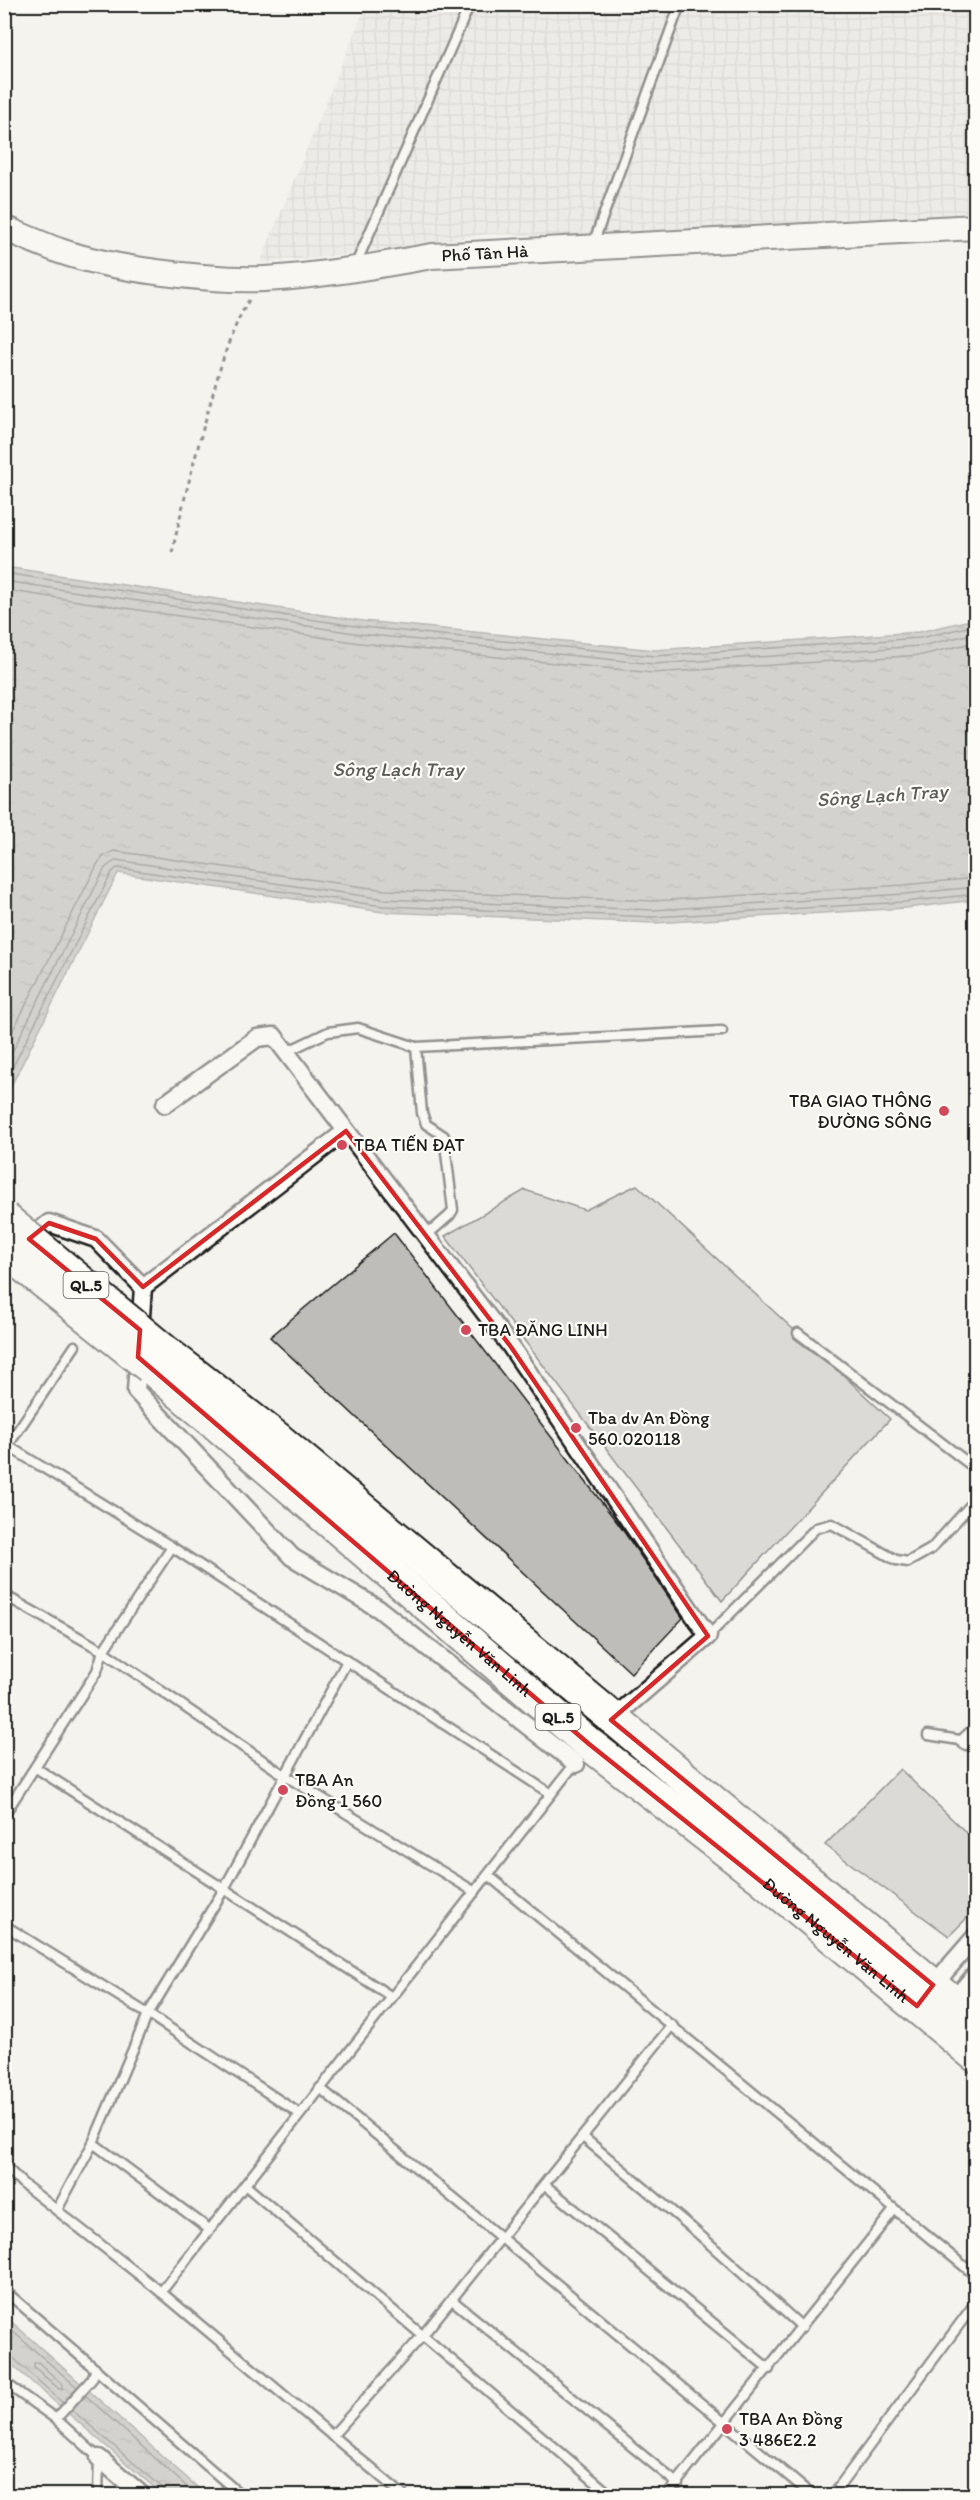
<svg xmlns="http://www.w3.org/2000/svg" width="980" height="2500" font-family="Itim,sans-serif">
  <defs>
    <pattern id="industrial-grid" width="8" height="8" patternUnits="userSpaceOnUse" patternTransform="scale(1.5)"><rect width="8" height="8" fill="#e4e3de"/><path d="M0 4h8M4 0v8" fill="none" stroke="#c3c2be"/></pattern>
    <pattern id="water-ripples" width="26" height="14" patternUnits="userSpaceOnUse" patternTransform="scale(1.5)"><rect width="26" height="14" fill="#abaaa6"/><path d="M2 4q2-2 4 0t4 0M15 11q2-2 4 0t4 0" fill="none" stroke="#8a8a86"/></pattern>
  </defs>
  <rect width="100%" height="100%" fill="#f4f3ee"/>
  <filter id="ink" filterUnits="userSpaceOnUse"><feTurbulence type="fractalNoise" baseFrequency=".0167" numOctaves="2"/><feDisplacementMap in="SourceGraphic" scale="12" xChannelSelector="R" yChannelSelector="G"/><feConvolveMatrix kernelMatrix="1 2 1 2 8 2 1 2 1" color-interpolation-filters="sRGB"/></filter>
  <g filter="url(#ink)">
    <path fill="url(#industrial-grid)" d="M366 5H975V213L572 236 490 234 343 255 260 263Z"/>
    <g fill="url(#water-ripples)" stroke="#72716f" stroke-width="1.5">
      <path d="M5 567 363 621 655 650 919 632 975 619V900L906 908 654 923 383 912 118 873 5 1098Z"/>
      <path d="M5 2316 206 2495H163L5 2359Z"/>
    </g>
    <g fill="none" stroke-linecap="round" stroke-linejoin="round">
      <g stroke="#555553" stroke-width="1.5">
        <path d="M4 573 362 627 654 656 920 638 976 625"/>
        <path d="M4 581 361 634 654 664 921 646 976 633"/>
        <path d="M4 590 360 643 653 673 922 655 976 642"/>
        <path d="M4 1048 98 863 104 856 114 851 385 890 654 901 904 885 976 878"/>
        <path d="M4 1068 105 868 116 860 384 899 654 910 905 894 976 887"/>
        <path d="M4 1084 112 872 117 868 383 906 654 917 905 902 976 894"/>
        <path d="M4 2324 77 2387"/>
        <path d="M4 2355 11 2356 63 2403"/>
        <path d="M38 2362 63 2385V2389H59L34 2367V2363Z"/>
        <path d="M85 2395 197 2496"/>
        <path d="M72 2410 164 2489 166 2496"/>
      </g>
    </g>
    <g fill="#bebdba" stroke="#1c1c1c" stroke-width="1.5">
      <path d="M637 1185 793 1329 794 1338 842 1374 890 1419 722 1601 445 1236 525 1190 585 1210Z"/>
      <path d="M394 1233 620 1526 683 1618 631 1673 270 1337Z"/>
      <path d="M900 1769 975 1841V1910L949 1936 825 1845Z"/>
    </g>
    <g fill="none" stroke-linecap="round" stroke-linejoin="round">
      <defs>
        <g id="lane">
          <path d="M593 244 680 4"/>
          <path d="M355 266 470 4"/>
          <path d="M416 1047 422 1113 426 1124 444 1136 453 1210 450 1215 426 1236"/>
          <path d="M286 1052 328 1032 358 1028 416 1047 722 1031"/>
          <path d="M798 1333 976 1469"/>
          <path d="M8 1446 172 1547 551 1794"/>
          <path d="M4 1451 75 1346"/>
          <path d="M4 1595 103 1651 284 1775 475 1892"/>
          <path d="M708 1636 816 1528 832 1524 896 1560 908 1562 931 1549 976 1499"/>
          <path d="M928 1735 966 1741 976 1749"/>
          <path d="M36 1768 392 1997"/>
          <path d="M4 1815 97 1671 103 1651 172 1547"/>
          <path d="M489 1876 976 2276"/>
          <path d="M4 1925 148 2014 300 2114"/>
          <path d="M320 2088 813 2496"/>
          <path d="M583 2137 692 2228 802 2327"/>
          <path d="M93 2143 209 2229"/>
          <path d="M4 2165 22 2183 161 2292 404 2496"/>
          <path d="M245 2185 612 2496"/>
          <path d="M545 2185 769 2369"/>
          <path d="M57 2210 93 2143 148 2014 224 1889 346 1663"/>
          <path d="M4 2290 242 2496"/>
          <path d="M161 2292 577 1761"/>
          <path d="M452 2300 678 2484"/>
          <path d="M4 2382 56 2419 99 2458 98 2496"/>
          <path d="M56 2419 92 2379 96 2369"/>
          <path d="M332 2436 423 2335 672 2025"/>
          <path d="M666 2496 894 2210"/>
          <path d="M832 2496 976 2302"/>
        </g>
        <g id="street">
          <path d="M165 1104 257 1038 274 1036 511 1347 708 1636 611 1720"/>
          <path d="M26 1242 49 1223 96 1239 143 1287 136 1391 292 1557 379 1609 576 1764"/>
          <path d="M143 1287 346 1131"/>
          <path d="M966 1741 976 1732"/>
          <path d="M929 1990 976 1936"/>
          <path d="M948 2007 976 1974"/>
          <path d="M99 2458 143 2496"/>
        </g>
        <g id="secondary">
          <path id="s1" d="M4 228C23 236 41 244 60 251 111 269 208 281 264 279 320 276 376 266 432 256L976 227"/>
        </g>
        <g id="highway">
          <path d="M167 1353 278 1439 976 2021"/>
          <path id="s2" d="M150 1367 589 1744 759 1876 976 2056"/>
        </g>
      </defs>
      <use href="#lane" stroke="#1c1c1c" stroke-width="13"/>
      <use href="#street" stroke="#1c1c1c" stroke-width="21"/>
      <use href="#secondary" stroke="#1c1c1c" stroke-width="28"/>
      <use href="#highway" stroke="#1c1c1c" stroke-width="36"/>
      <path stroke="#1c1c1c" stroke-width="3" stroke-dasharray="4.5 4.5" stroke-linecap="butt" d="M172 553C183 502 196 453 210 404 220 368 230 331 249 300"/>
      <use href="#lane" stroke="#fdfcf7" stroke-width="8"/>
      <use href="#street" stroke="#fdfcf7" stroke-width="16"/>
      <use href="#secondary" stroke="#fdfcf7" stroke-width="24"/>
      <use href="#highway" stroke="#fdfcf7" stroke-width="32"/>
      <defs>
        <g id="highway-bridge">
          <path d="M4 1218 167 1353"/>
          <path d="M4 1250 150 1367"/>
        </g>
      </defs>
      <use href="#highway-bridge" stroke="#1c1c1c" stroke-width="36" stroke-linecap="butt"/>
      <use href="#highway-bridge" stroke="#fdfcf7" stroke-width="32"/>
    </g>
  </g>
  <path d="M0 0H980V2500H0ZM346 1131 511 1347 708 1636 611 1720 933 1985 917 2006 589 1744 138 1357 140 1330 29 1239 49 1223 96 1239 143 1287Z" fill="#f4f3ee" fill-opacity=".55" fill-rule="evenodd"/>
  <path fill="none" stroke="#d62828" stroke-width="4.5" stroke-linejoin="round" d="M346 1131 511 1347 708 1636 611 1720 933 1985 917 2006 589 1744 138 1357 140 1330 29 1239 49 1223 96 1239 143 1287Z"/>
  <g fill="#d1495b" stroke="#fdfcf7" stroke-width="2">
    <circle cx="944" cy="1111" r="6"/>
    <circle cx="342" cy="1145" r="6"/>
    <circle cx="466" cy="1330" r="6"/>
    <circle cx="576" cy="1428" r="6"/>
    <circle cx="283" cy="1790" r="6"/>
    <circle cx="727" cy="2429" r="6"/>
  </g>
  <g text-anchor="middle" stroke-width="4.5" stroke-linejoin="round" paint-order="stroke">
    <g fill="#fdfcf7" stroke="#605f5e" stroke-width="1.5">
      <rect x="63.5" y="1272" width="45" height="26" rx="4.5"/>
      <rect x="535.5" y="1704" width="45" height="26" rx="4.5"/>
    </g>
    <g font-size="16" font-weight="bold" fill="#1c1c1c">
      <text x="86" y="1291">QL.5</text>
      <text x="558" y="1723">QL.5</text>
    </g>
    <g font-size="18" fill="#1c1c1c" stroke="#fdfcf7">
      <text dy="6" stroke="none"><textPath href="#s1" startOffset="490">Phố Tân Hà</textPath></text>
      <text dy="6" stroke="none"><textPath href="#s2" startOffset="408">Đường Nguyễn Văn Linh</textPath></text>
      <text dy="6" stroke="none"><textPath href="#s2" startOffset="894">Đường Nguyễn Văn Linh</textPath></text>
    </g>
    <g font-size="18" fill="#1c1c1c" stroke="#fdfcf7" text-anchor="start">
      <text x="932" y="1107" text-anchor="end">TBA GIAO THÔNG<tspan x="932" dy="21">ĐƯỜNG SÔNG</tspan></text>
      <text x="354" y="1151">TBA TIẾN ĐẠT</text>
      <text x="478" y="1336">TBA ĐĂNG LINH</text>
      <text x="588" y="1424">Tba dv An Đồng<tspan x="588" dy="21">560.020118</tspan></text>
      <text x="295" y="1786">TBA An<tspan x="295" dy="21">Đồng 1 560</tspan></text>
      <text x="739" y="2425">TBA An Đồng<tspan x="739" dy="21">3 486E2.2</tspan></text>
    </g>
    <g font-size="20" font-style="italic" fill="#5c5c5a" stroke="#fdfcf7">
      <text x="398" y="776">Sông Lạch Tray</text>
      <text transform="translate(882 795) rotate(-4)" y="7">Sông Lạch Tray</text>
    </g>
  </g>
  <rect width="980" height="2500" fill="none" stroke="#fdfcf7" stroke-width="24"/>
  <rect x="12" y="12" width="956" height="2476" fill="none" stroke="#1c1c1c" stroke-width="2" filter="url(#ink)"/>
</svg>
